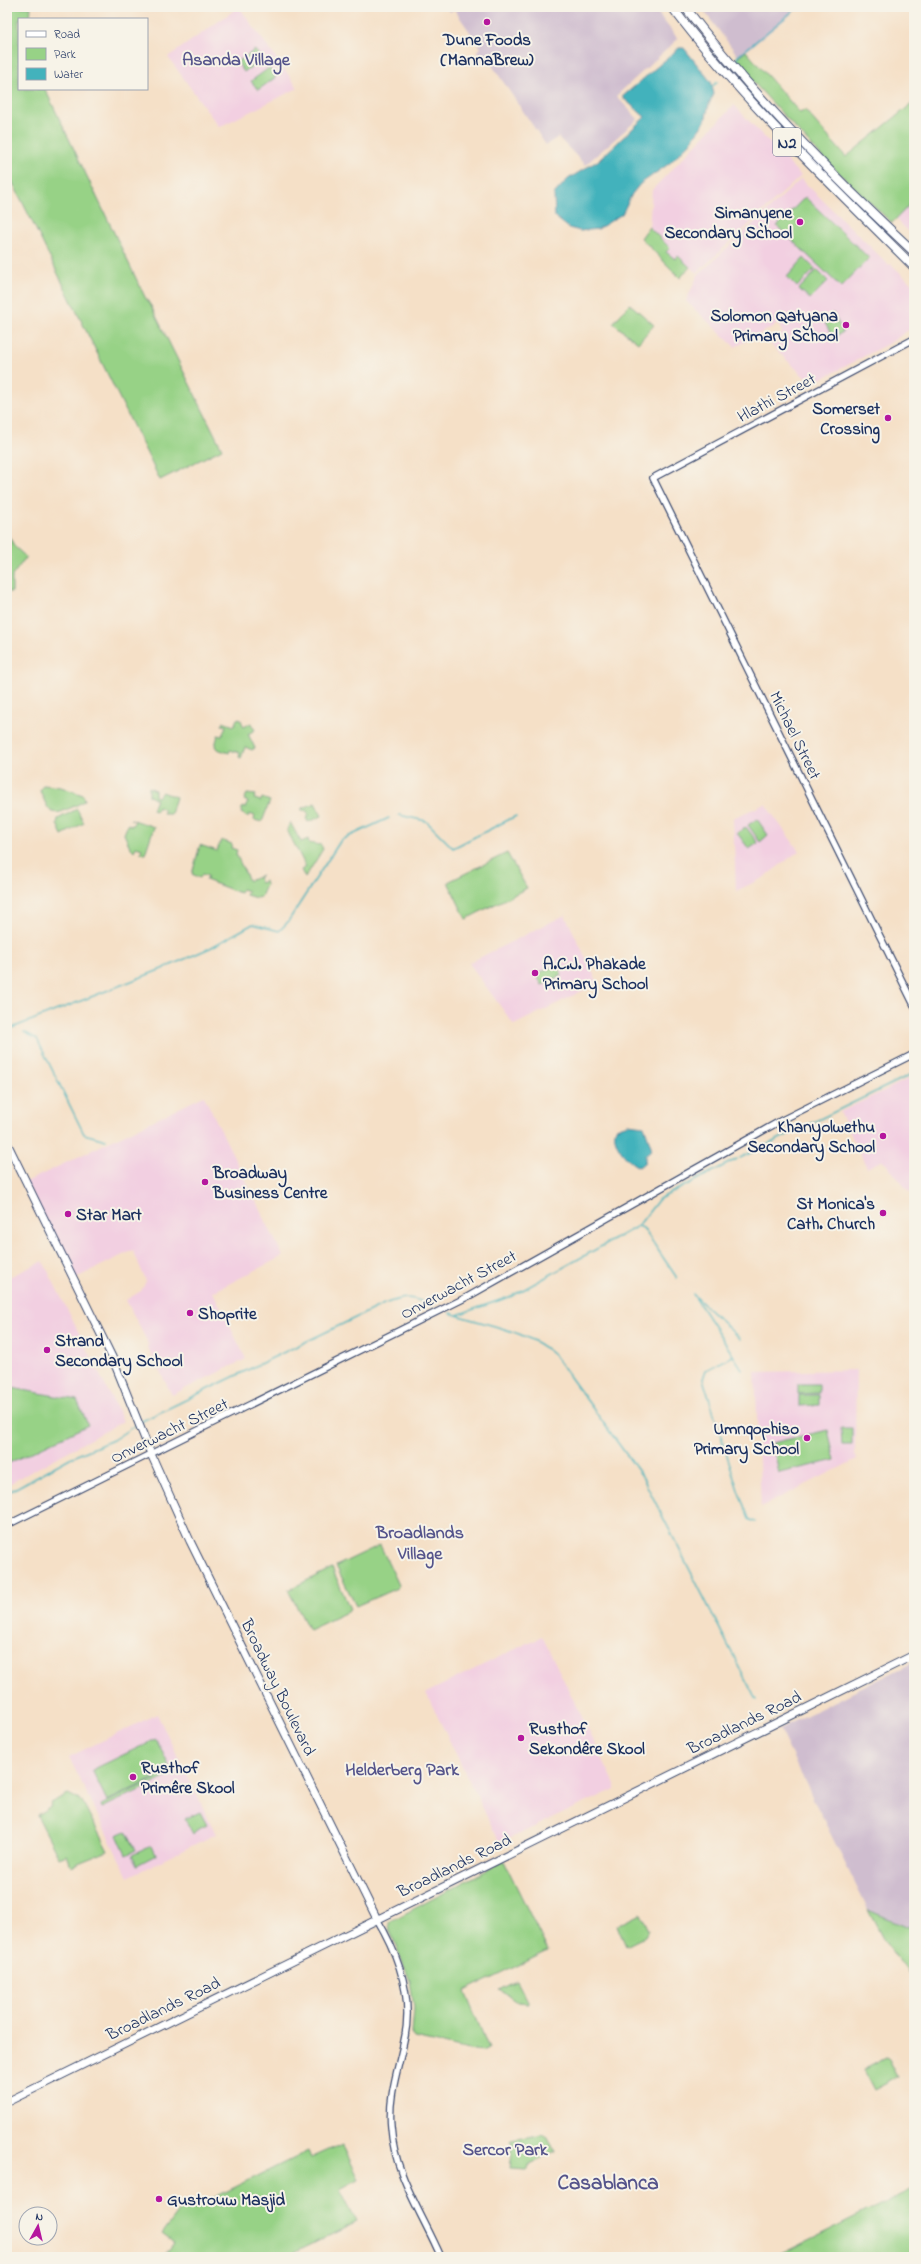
<svg xmlns="http://www.w3.org/2000/svg" width="921" height="2264" font-family="'Indie Flower',sans-serif">
  <rect width="100%" height="100%" fill="#f7f3e8"/>
  <filter id="ink" filterUnits="userSpaceOnUse"><feTurbulence type="fractalNoise" baseFrequency=".025" numOctaves="2"/><feDisplacementMap in="SourceGraphic" scale="8" xChannelSelector="R" yChannelSelector="G"/><feConvolveMatrix kernelMatrix="1 2 1 2 8 2 1 2 1" color-interpolation-filters="sRGB"/></filter>
  <filter id="wash" filterUnits="userSpaceOnUse"><feTurbulence type="fractalNoise" baseFrequency=".012" numOctaves="4" result="noise"/><feDisplacementMap in="SourceGraphic" scale="16" xChannelSelector="R" yChannelSelector="G"/><feGaussianBlur stdDeviation="0.9" result="paint"/><feColorMatrix in="noise" values="0 0 0 0 0 0 0 0 0 0 0 0 0 0 0 0 0 1.4 0 .05"/><feComposite in="paint" operator="in"/></filter>
  <g filter="url(#wash)">
    <rect width="100%" height="100%" fill="#f5e0c7"/>
    <g fill="#f2cfe1">
      <path d="M239 7 298 88 219 127 168 57Z"/>
      <path d="M734 105 801 176 697 273 690 267 680 278 641 238 649 227 652 190Z"/>
      <path d="M801 179 889 265 891 264 914 286V326L893 341 812 384 767 341 783 333 778 324 735 347 686 301 698 275Z"/>
      <path d="M914 200V237L896 219Z"/>
      <path d="M765 804 799 851 763 878 736 891 733 818Z"/>
      <path d="M565 915 598 983 514 1025 469 963Z"/>
      <path d="M914 1076V1189L909 1192 883 1160 867 1168 840 1112Z"/>
      <path d="M204 1096 283 1256 213 1292 246 1359 172 1395 147 1346 149 1345 126 1300 141 1291 146 1281 133 1250 74 1279 26 1182Z"/>
      <path d="M43 1261 123 1421 7 1485V1278Z"/>
      <path d="M856 1370 855 1455 857 1459 761 1507 755 1372Z"/>
      <path d="M542 1636 615 1784V1789L500 1843 426 1693Z"/>
      <path d="M157 1714 216 1834 128 1877 69 1757Z"/>
    </g>
    <g fill="#cfbdcf">
      <path d="M446 7H653L678 39 616 96 638 119 585 165 558 137 546 145 485 55 481 57 477 51 481 48 454 9 450 12Z"/>
      <path d="M701 7H800L739 57Z"/>
      <path d="M914 1662V1925L909 1927 868 1910 779 1729Z"/>
    </g>
    <g fill="#97d286" stroke="#598072">
      <path d="M7 7H31L30 19H19V89H45L145 297 151 306 222 449 160 480 7 171Z"/>
      <path d="M255 50 262 59 244 72 237 62Z"/>
      <path d="M746 51 800 113 805 110 846 157 914 102V200L892 223 822 157 734 61Z"/>
      <path d="M269 68 276 77 258 90 251 81Z"/>
      <path d="M805 197 869 258 841 287 777 226Z"/>
      <path d="M649 227 670 248 666 252 675 259 678 256 690 267 680 278 641 238Z"/>
      <path d="M804 258 815 269 797 287 787 277Z"/>
      <path d="M817 270 828 281 810 299 799 289Z"/>
      <path d="M630 304 654 325 638 343 613 323Z"/>
      <path d="M833 313 843 332 833 338 823 319Z"/>
      <path d="M7 533 15 547 26 557 12 576V592H7Z"/>
      <path d="M240 718 244 727 251 723 255 730 248 734 255 748 252 750 245 747 241 758 239 757 240 753 230 750 229 753 217 749 215 746 218 735 222 736 226 726 222 725 223 722 234 726 237 719Z"/>
      <path d="M43 785 61 787 83 795 85 800C80 804 73 807 68 809 48 819 48 807 40 791Z"/>
      <path d="M149 787 155 790V796L158 797 162 792 176 797 171 814H163L164 810 158 807 156 811 152 810 156 799 149 796Z"/>
      <path d="M247 794 256 795 254 799 261 801 262 798 270 801 262 822 254 820 255 816 249 814 248 817 241 813 242 807 245 808 248 802 244 800Z"/>
      <path d="M315 803 322 816 308 822 306 818 309 816 306 810 303 811 301 809Z"/>
      <path d="M77 809 84 823 62 835 57 824 58 819Z"/>
      <path d="M131 819 154 827 145 854 141 853 142 849 136 847 134 851 130 847 124 834 128 824 132 826 135 821Z"/>
      <path d="M757 819 768 835 760 842 748 825Z"/>
      <path d="M290 822 301 842 308 839 309 843 321 845 323 849 305 878 301 870 306 867 287 830Z"/>
      <path d="M746 827 758 843 749 849 737 833Z"/>
      <path d="M221 840 232 844 231 848 237 850 236 854 249 881 262 875 258 878 261 883 265 881 266 885 261 897 256 898 246 895 248 891 242 889 240 893 206 880 208 876 202 874 200 878 192 874 200 845 217 851Z"/>
      <path d="M507 853 527 888 466 919 448 882Z"/>
      <path d="M557 965 562 975 542 985 536 974Z"/>
      <path d="M798 1384H819V1393L798 1394Z"/>
      <path d="M7 1387 77 1400 88 1425 7 1464Z"/>
      <path d="M799 1395H819V1405L799 1406Z"/>
      <path d="M841 1428H852V1445H842Z"/>
      <path d="M828 1430 835 1460 779 1473 772 1443Z"/>
      <path d="M380 1545 399 1585 397 1588 356 1606 336 1566Z"/>
      <path d="M332 1568 350 1609 349 1611 309 1630 288 1590Z"/>
      <path d="M156 1739 171 1770 107 1801 92 1770Z"/>
      <path d="M165 1774 167 1777 102 1808 101 1805Z"/>
      <path d="M68 1794 82 1801 108 1851 71 1866 67 1855 59 1858 37 1815 51 1806 50 1803Z"/>
      <path d="M200 1812 207 1825 195 1831V1833L193 1834 185 1819Z"/>
      <path d="M126 1831 136 1850 126 1855 117 1835Z"/>
      <path d="M152 1846 156 1855 137 1865 132 1855Z"/>
      <path d="M504 1861 548 1951 465 1991 489 2049 483 2052 474 2051 415 2038 412 2034 414 2008 410 1981 390 1931 389 1922Z"/>
      <path d="M868 1910 909 1927 914 1925V1980L884 1941Z"/>
      <path d="M641 1914 649 1930 646 1936 626 1946 617 1926Z"/>
      <path d="M517 1981 529 2004 518 2003 500 1990Z"/>
      <path d="M886 2057 889 2059 898 2077 874 2090 863 2069Z"/>
      <path d="M543 2134 548 2137 555 2152 529 2164 528 2170 510 2169 513 2144 511 2140Z"/>
      <path d="M342 2144 359 2179 340 2189 357 2222 286 2257H163L174 2243 162 2234 186 2202 193 2208 308 2151 311 2158Z"/>
      <path d="M914 2188V2257H775Z"/>
    </g>
    <g fill="#43b2bc" stroke="#2f708d">
      <path d="M679 48H684L711 82 714 94 709 104 705 121 690 143 670 163 640 184 632 194 622 214 598 229 580 231 569 228 555 217 554 194 568 179 599 160 645 117 622 97Z"/>
      <path d="M628 1124 644 1126 652 1149 645 1155V1162L639 1167C627 1162 610 1142 616 1128Z"/>
    </g>
    <g fill="none" stroke-linecap="round" stroke-linejoin="round">
      <g stroke="#43b2bc" stroke-width="1.5">
        <path d="M739 65 737 57 738 56 798 7"/>
        <path d="M712 87 717 82"/>
        <path d="M399 815 426 821 453 848 516 816"/>
        <path d="M7 1030 162 969 210 948 253 924 279 931 287 923 341 840 389 818"/>
        <path d="M24 1032 37 1039 84 1134 106 1140"/>
        <path d="M740 1158 914 1073"/>
        <path d="M638 1226 659 1199 737 1159"/>
        <path d="M693 1294 742 1369"/>
        <path d="M695 1296 740 1339"/>
        <path d="M450 1313C485 1325 527 1330 554 1355L642 1476 756 1700"/>
        <path d="M457 1315 512 1296 638 1226 643 1228 677 1278"/>
        <path d="M733 1356 706 1370 703 1379 738 1490 749 1519 755 1522"/>
        <path d="M140 1422 384 1304C405 1296 412 1296 432 1306"/>
        <path d="M7 1493 70 1458 113 1440 137 1424"/>
      </g>
    </g>
  </g>
  <g filter="url(#ink)">
    <g fill="none" stroke-linecap="round" stroke-linejoin="round">
      <defs>
        <g id="minor">
          <path d="M914 339 653 478 914 1005"/>
          <path d="M7 1525 469 1296 782 1120 914 1054"/>
          <path d="M377 1919C399 1956 414 1998 404 2041 398 2070 388 2097 391 2127 394 2174 423 2215 441 2257"/>
        </g>
        <g id="major">
          <path d="M7 1143 112 1357 151 1454 190 1541 377 1919"/>
          <path d="M7 2102 914 1655"/>
        </g>
        <g id="highway">
          <path d="M672 7C744 102 830 183 914 267"/>
          <path d="M685 7C753 96 832 176 914 252"/>
        </g>
      </defs>
      <use href="#minor" stroke="#3c4a6e" stroke-width="8"/>
      <use href="#major" stroke="#3c4a6e" stroke-width="9"/>
      <use href="#highway" stroke="#3c4a6e" stroke-width="10"/>
      <use href="#minor" stroke="#fff" stroke-width="5.5"/>
      <use href="#major" stroke="#fff" stroke-width="7"/>
      <use href="#highway" stroke="#fff" stroke-width="8"/>
    </g>
  </g>
  <g fill="#b5179e" stroke="#f7f3e8" stroke-width="1.5">
    <circle cx="487" cy="22" r="4"/>
    <circle cx="800" cy="222" r="4"/>
    <circle cx="846" cy="325" r="4"/>
    <circle cx="888" cy="418" r="4"/>
    <circle cx="535" cy="973" r="4"/>
    <circle cx="883" cy="1136" r="4"/>
    <circle cx="205" cy="1182" r="4"/>
    <circle cx="883" cy="1213" r="4"/>
    <circle cx="68" cy="1214" r="4"/>
    <circle cx="190" cy="1313" r="4"/>
    <circle cx="47" cy="1350" r="4"/>
    <circle cx="807" cy="1438" r="4"/>
    <circle cx="521" cy="1738" r="4"/>
    <circle cx="133" cy="1777" r="4"/>
    <circle cx="159" cy="2199" r="4"/>
  </g>
  <g text-anchor="middle" stroke-width="4" stroke-linejoin="round" paint-order="stroke">
    <rect fill="#f7f3e8" stroke="#5d6a87" stroke-width="1" x="773" y="128" width="28" height="28" rx="3"/>
    <g font-size="16" font-weight="bold" fill="#1b2f5e">
      <text x="787" y="148">N2</text>
    </g>
    <g font-size="17" font-weight="bold" fill="#1b2f5e" stroke="#f7f3e8" text-anchor="start">
      <text x="487" y="45" text-anchor="middle">Dune Foods<tspan x="487" dy="20">(MannaBrew)</tspan></text>
      <text x="792" y="218" text-anchor="end">Simanyene<tspan x="792" dy="20">Secondary School</tspan></text>
      <text x="838" y="321" text-anchor="end">Solomon Qatyana<tspan x="838" dy="20">Primary School</tspan></text>
      <text x="880" y="414" text-anchor="end">Somerset<tspan x="880" dy="20">Crossing</tspan></text>
      <text x="543" y="969">A.C.J. Phakade<tspan x="543" dy="20">Primary School</tspan></text>
      <text x="875" y="1132" text-anchor="end">Khanyolwethu<tspan x="875" dy="20">Secondary School</tspan></text>
      <text x="213" y="1178">Broadway<tspan x="213" dy="20">Business Centre</tspan></text>
      <text x="875" y="1209" text-anchor="end">St Monica's<tspan x="875" dy="20">Cath. Church</tspan></text>
      <text x="76" y="1220">Star Mart</text>
      <text x="198" y="1319">Shoprite</text>
      <text x="55" y="1346">Strand<tspan x="55" dy="20">Secondary School</tspan></text>
      <text x="799" y="1434" text-anchor="end">Umnqophiso<tspan x="799" dy="20">Primary School</tspan></text>
      <text x="529" y="1734">Rusthof<tspan x="529" dy="20">Sekondêre Skool</tspan></text>
      <text x="141" y="1773">Rusthof<tspan x="141" dy="20">Primêre Skool</tspan></text>
      <text x="167" y="2205">Gustrouw Masjid</text>
    </g>
    <g font-size="17" fill="#1b2f5e" stroke="#f7f3e8">
      <text transform="translate(776 397) rotate(-28)" y="6">Hlathi Street</text>
      <text transform="translate(796 735) rotate(64)" y="6">Michael Street</text>
      <text transform="translate(458 1284) rotate(-28)" y="6">Onverwacht Street</text>
      <text transform="translate(169 1430) rotate(-26)" y="6">Onverwacht Street</text>
      <text transform="translate(279 1687) rotate(64)" y="6">Broadway Boulevard</text>
      <text transform="translate(744 1722) rotate(-26)" y="6">Broadlands Road</text>
      <text transform="translate(454 1865) rotate(-26)" y="6">Broadlands Road</text>
      <text transform="translate(163 2008) rotate(-26)" y="6">Broadlands Road</text>
    </g>
    <g font-size="18" font-weight="bold" fill="#55548b" stroke="#f7f3e8">
      <text x="236" y="65">Asanda Village</text>
      <text x="420" y="1538">Broadlands<tspan x="420" dy="21">Village</tspan></text>
      <text x="402" y="1775">Helderberg Park</text>
      <text x="505" y="2155">Sercor Park</text>
    </g>
    <g font-size="21" font-weight="bold" fill="#55548b" stroke="#f7f3e8">
      <text x="608" y="2189">Casablanca</text>
    </g>
  </g>
  <rect width="921" height="2264" fill="none" stroke="#f7f3e8" stroke-width="24"/>
  <rect x="18" y="18" width="130" height="72" fill="#f7f3e8" stroke="#9fa5b1"/>
  <rect x="26" y="31" width="20" height="6" fill="#ffffff" stroke="#9fa5b1"/>
  <text x="54" y="38" font-size="12" fill="#1b2f5e">Road</text>
  <rect x="26" y="48" width="20" height="12" fill="#97d286" stroke="#9fa5b1"/>
  <text x="54" y="58" font-size="12" fill="#1b2f5e">Park</text>
  <rect x="26" y="68" width="20" height="12" fill="#43b2bc" stroke="#9fa5b1"/>
  <text x="54" y="78" font-size="12" fill="#1b2f5e">Water</text>
  <g transform="translate(38 2226) rotate(8)"><circle r="19" fill="#f7f3e8" stroke="#9fa5b1"/>
  <path d="M0-3L7 15L0 10L-7 15Z" fill="#b5179e"/>
  <text y="-6" font-size="11" font-weight="bold" text-anchor="middle" fill="#1b2f5e">N</text>
  </g>
</svg>
